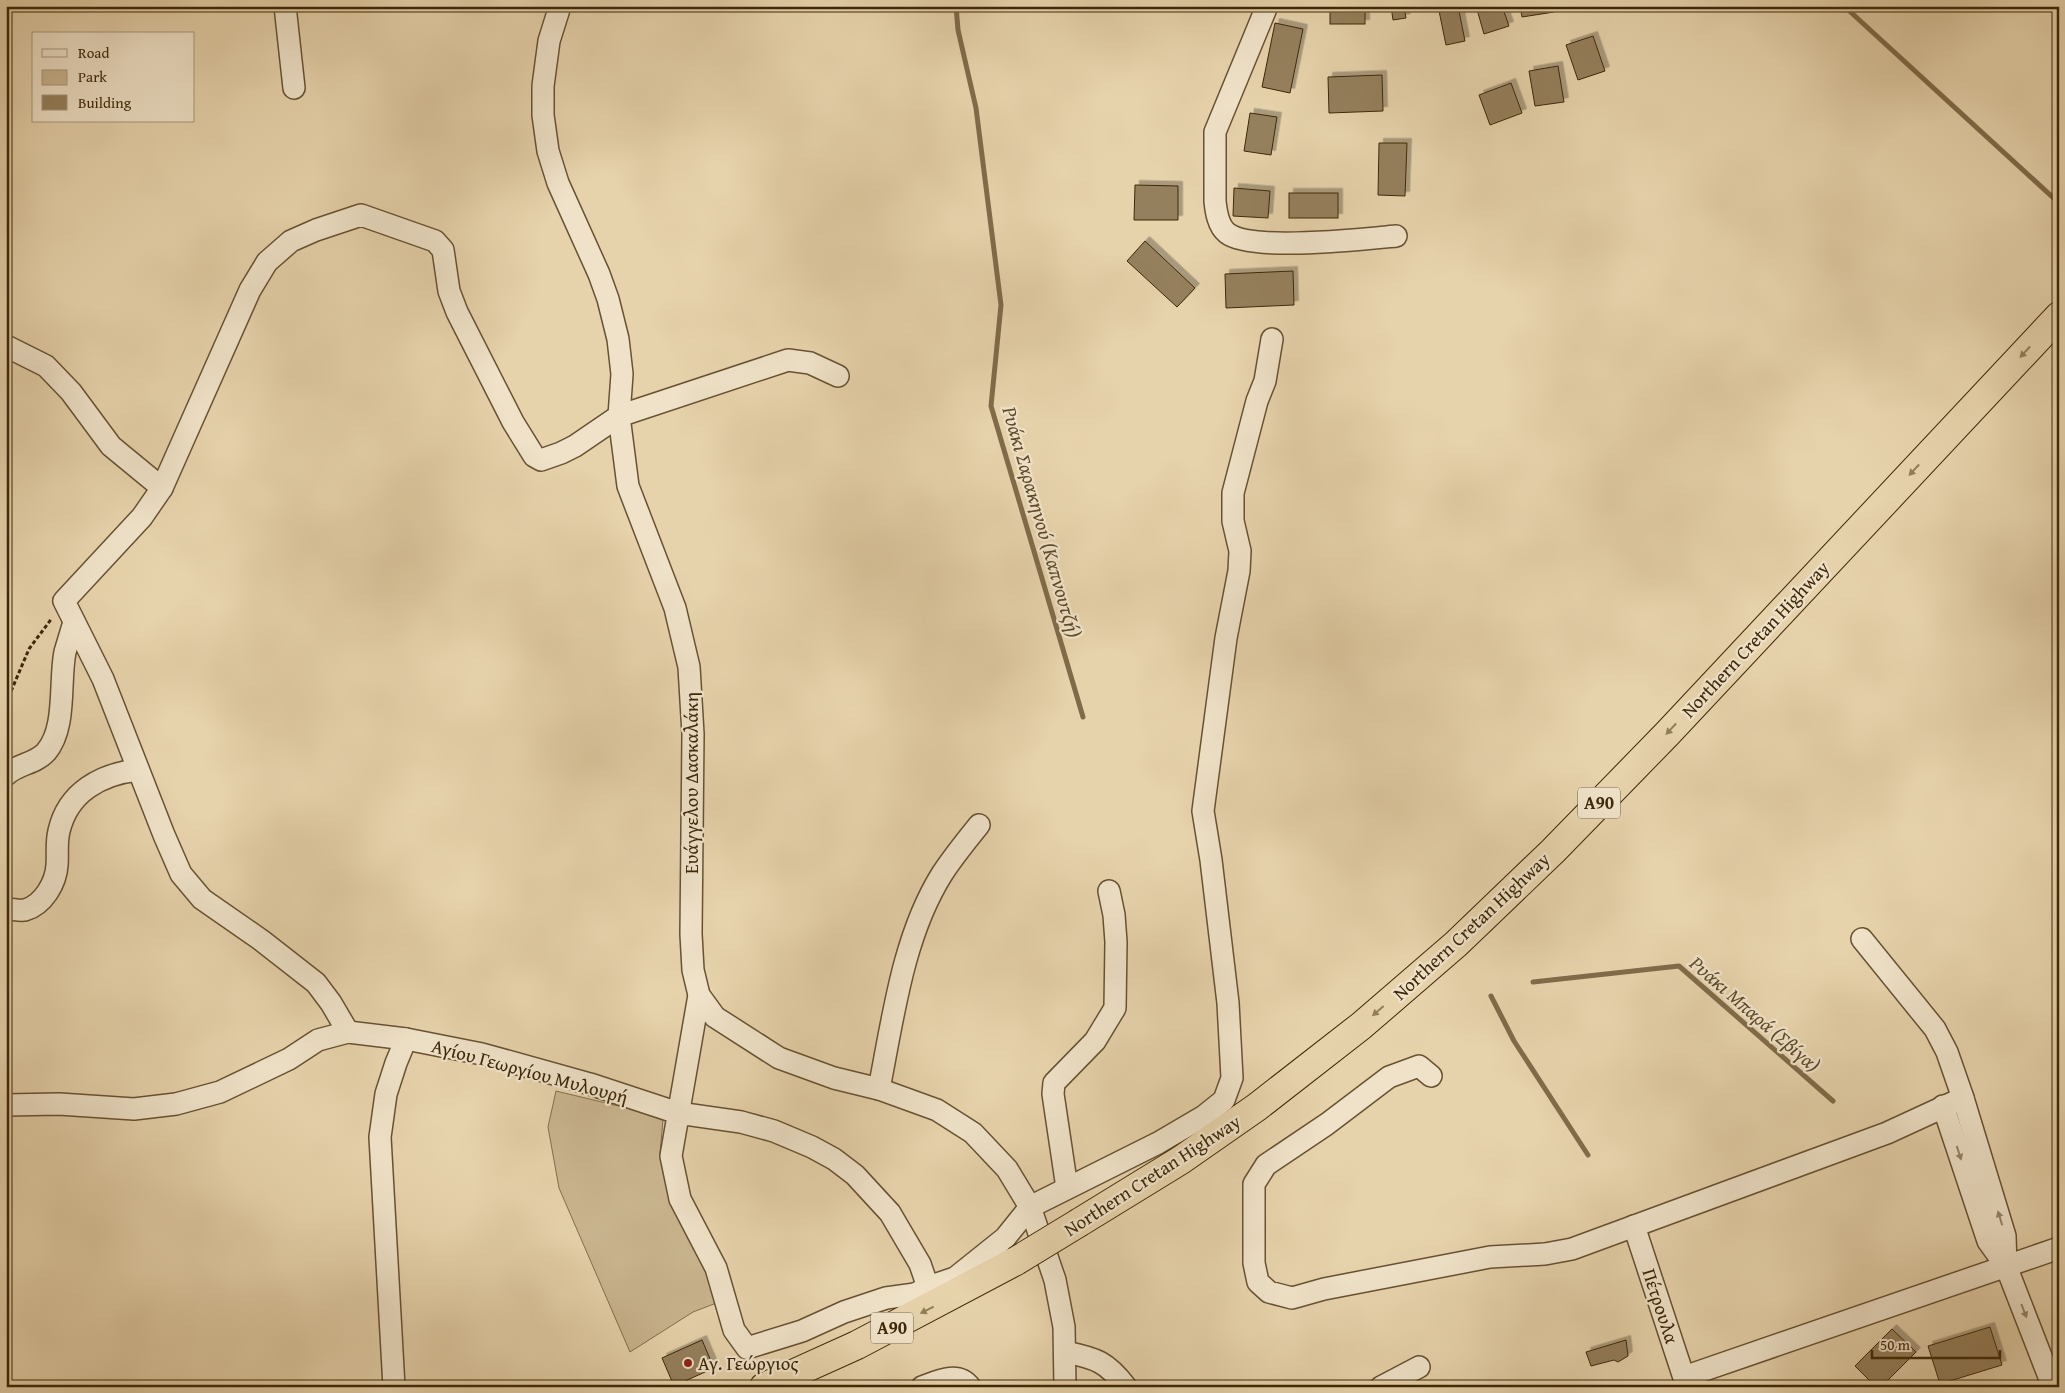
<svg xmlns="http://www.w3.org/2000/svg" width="2065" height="1393" font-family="'Gentium Book Plus',serif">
  <defs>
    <filter id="shadow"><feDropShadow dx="4.5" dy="-4.5" stdDeviation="0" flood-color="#0004"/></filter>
  </defs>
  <rect width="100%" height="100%" fill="#e6d2ab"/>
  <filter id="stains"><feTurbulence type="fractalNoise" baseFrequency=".004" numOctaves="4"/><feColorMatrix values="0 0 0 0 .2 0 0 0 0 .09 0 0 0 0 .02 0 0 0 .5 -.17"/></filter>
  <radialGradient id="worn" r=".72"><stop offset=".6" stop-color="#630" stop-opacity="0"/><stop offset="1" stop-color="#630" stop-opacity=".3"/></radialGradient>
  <path fill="#c9b58f" stroke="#836e4c" d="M556 1091 627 1108 663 1120 660 1153 673 1195 719 1302 693 1312 630 1352 559 1188 548 1127Z"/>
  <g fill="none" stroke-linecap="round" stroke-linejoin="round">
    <g stroke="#806b49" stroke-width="5">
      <path d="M956 6 958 30 976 108 1001 305 991 406 1083 717"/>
      <path d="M1844 6 2059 203"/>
      <path d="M1533 982 1679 966 1833 1101"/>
      <path d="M1491 996 1514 1041 1588 1155"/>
    </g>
  </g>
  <g fill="#95805d" stroke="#3d2809" filter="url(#shadow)">
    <rect x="1330" y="6" width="35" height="18"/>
    <path d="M1391 6H1404L1406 18 1393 20Z"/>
    <path d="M1438 6H1458L1465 41 1446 45Z"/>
    <path d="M1476 6H1502L1509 26 1484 34Z"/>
    <path d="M1520 6H1553L1554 12 1522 17Z"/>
    <path d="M1275 23 1303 29 1290 93 1262 87Z"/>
    <path d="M1593 36 1605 71 1578 80 1566 45Z"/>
    <path d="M1558 66 1564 102 1535 106 1529 71Z"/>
    <path d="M1382 75 1383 111 1329 113 1328 77Z"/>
    <path d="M1511 83 1522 113 1490 125 1479 95Z"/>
    <path d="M1250 113 1277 117 1271 155 1244 151Z"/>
    <path d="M1379 143H1407L1405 196 1378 195Z"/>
    <path d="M1135 185 1178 186V220H1134Z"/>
    <path d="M1234 188 1270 191 1268 218 1233 216Z"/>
    <rect x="1289" y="193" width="49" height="25"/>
    <path d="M1145 241 1195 288 1177 307 1127 261Z"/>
    <path d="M1293 271 1294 305 1226 308 1225 274Z"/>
    <path d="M1990 1327 2002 1365 1940 1384 1928 1346Z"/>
    <path d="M1892 1329 1916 1352 1881 1387H1876L1855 1366Z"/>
    <path d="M702 1340 714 1368 674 1386 662 1358Z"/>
    <path d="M1626 1340 1628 1356 1618 1362 1614 1360 1591 1366 1586 1352Z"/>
  </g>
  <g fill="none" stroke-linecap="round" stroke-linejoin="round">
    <defs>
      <g id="minor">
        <path d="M285 6 294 88"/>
        <path d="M560 6 549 41 543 86V115L548 151 558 183 599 274 608 299 618 339 622 374 619 416 628 486 675 608 689 667 693 734 691 934 693 970 699 995 715 1017 779 1058 834 1078 879 1089 937 1110 973 1133 1007 1169 1030 1207 1055 1280 1064 1327 1065 1387"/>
        <path d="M1267 6 1215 132V201C1216 211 1218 226 1227 233 1251 252 1364 239 1396 236"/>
        <path d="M6 346 46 366 71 392 111 446 162 488"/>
        <path d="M6 775C17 764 35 764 46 752 67 728 59 681 65 652 68 642 71 632 74 622"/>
        <path d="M6 909C12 909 20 911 25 910 43 905 56 883 57 865 58 854 56 843 59 831 68 792 101 774 138 770"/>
        <path d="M348 1032 331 1003 316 983 261 940 202 899 181 874 164 835 103 679 64 601 142 517 162 488 250 290 267 262 291 241 316 230 361 215 435 241 443 250 449 291 457 312 513 422 534 456 541 460 561 453 575 446 619 416 788 360 810 363 838 376"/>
        <path d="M1431 1076 1419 1066 1389 1077 1327 1124 1266 1165 1254 1184V1263L1258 1282 1269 1292 1292 1298 1324 1289 1490 1257 1545 1254 1572 1249 1887 1133 1963 1098 1947 1052 1935 1029 1862 939"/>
        <path d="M879 1089C893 1018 903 936 942 874 953 857 966 841 979 825"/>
        <path d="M1963 1098 2005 1236 2006 1266"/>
        <path d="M6 1105 59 1104 134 1109 176 1104 220 1092 289 1059 318 1040 348 1032 406 1039 482 1054 590 1084 678 1113 741 1122 774 1131 812 1147 834 1159 855 1175 890 1213 920 1264 928 1287 915 1294 886 1298 844 1312 802 1331 747 1348 734 1330 716 1268 680 1199 671 1156 699 995"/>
        <path d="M1943 1106 1988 1241 2006 1266 2053 1387"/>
        <path d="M1067 1188 1053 1094 1054 1083 1095 1041 1115 1008 1116 942 1114 915 1109 891"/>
        <path d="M1634 1226 1687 1387"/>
        <path d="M928 1287 955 1278 1005 1238 1030 1207 1158 1143 1204 1116 1224 1100 1232 1078 1228 1003 1211 860 1203 811 1226 638 1239 571 1240 551 1233 521V493L1257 401 1265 381 1272 339"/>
        <path d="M1065 1352C1096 1358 1107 1362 1126 1387"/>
        <path d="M1684 1377 2059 1248"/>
        <path d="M394 1387 380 1137 386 1094 396 1063 406 1039"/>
        <path d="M922 1387C938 1381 958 1371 970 1387"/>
        <path d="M1381 1387 1419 1367"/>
      </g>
      <g id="highway">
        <path d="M1080 1222 1181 1160 1257 1107 1361 1026 1456 944 1553 851 1667 734 2059 316"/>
        <path d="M764 1387 857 1345 1016 1261"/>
      </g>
    </defs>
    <use href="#minor" stroke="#675232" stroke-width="24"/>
    <use href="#highway" stroke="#3d2809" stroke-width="30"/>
    <path stroke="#3d2809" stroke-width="3" stroke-dasharray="4 2.5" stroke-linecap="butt" d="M6 703 29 649 52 618"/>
    <use href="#minor" stroke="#efe2c8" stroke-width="21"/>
    <use href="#highway" stroke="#e6d2ab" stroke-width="28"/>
    <defs>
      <path id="highway-bridge" d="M1016 1261 1080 1222"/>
    </defs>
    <use href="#highway-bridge" stroke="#3d2809" stroke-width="30" stroke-linecap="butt"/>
    <use href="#highway-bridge" stroke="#e6d2ab" stroke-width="28"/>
  </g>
  <defs><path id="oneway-solid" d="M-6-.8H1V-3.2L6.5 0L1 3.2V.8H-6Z" transform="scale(1.25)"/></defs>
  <g fill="#927d5a">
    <use href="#oneway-solid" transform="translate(2025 352) rotate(133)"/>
    <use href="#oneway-solid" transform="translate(1914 470) rotate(133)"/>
    <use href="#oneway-solid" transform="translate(1671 729) rotate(133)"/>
    <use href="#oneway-solid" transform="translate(1378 1011) rotate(139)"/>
    <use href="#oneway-solid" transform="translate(927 1310) rotate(153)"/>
  </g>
  <g fill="#968568">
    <use href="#oneway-solid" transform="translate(1959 1153) rotate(72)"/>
    <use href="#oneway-solid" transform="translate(2000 1218) rotate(-107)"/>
    <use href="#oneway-solid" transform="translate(2024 1311) rotate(69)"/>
  </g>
  <circle fill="#8f2418" stroke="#efe2c8" stroke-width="2" cx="688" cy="1363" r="5"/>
  <g text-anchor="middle" stroke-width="4.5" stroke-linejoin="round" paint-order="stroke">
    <g fill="#efe2c8" stroke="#726042" stroke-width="1">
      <rect x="1578" y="787.5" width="42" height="31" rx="4"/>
      <rect x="871" y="1312.5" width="42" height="31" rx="4"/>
    </g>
    <g font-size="18" font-weight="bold" fill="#3d2809">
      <text x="1599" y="809">Α90</text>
      <text x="892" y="1334">Α90</text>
    </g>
    <g font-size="19" fill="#3d2809" stroke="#efe2c8">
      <text transform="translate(1755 639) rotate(-47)" y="7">Northern Cretan Highway</text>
      <text transform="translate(691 783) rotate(-90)" y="7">Ευάγγελου Δασκαλάκη</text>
      <text transform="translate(1471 926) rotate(-43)" y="7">Northern Cretan Highway</text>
      <text transform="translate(530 1071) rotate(15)" y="7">Αγίου Γεωργίου Μυλουρή</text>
      <text transform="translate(1152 1175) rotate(-33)" y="7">Northern Cretan Highway</text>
      <text transform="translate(1661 1306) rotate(72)" y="7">Πέτρουλα</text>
    </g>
    <g font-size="19" fill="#3d2809" stroke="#efe2c8" text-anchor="start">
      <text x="698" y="1370">Αγ. Γεώργιος</text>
    </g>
    <g font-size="20" font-style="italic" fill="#5f4a29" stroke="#efe2c8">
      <text transform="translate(1042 522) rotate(74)" y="7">Ρυάκι Σαρακηνού (Καπνουτζή)</text>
      <text transform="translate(1755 1014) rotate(41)" y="7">Ρυάκι Μπαρά (Σβίγα)</text>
    </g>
  </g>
  <rect width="2065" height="1393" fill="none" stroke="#e6d2ab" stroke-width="25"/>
  <rect x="8" y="8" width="2050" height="1378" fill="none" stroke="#3d2809" stroke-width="2.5"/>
  <rect x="12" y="12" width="2040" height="1368" fill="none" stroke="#3d2809"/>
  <rect x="32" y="32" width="162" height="90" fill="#efe2c8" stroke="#a8987c"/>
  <rect x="42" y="49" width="25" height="8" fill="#efe2c8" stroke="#a8987c"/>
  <text x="78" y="58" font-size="15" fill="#3d2809">Road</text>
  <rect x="42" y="70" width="25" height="15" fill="#c9b58f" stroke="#a8987c"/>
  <text x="78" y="82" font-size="15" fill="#3d2809">Park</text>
  <rect x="42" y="95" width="25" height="15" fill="#95805d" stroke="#a8987c"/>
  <text x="78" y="108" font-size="15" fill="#3d2809">Building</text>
  <path d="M1872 1350v8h128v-8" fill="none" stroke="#3d2809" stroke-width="2.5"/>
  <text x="1880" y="1350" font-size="15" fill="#3d2809" stroke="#efe2c8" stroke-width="4" paint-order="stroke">50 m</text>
  <rect width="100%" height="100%" filter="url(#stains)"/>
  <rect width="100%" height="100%" fill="url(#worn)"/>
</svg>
